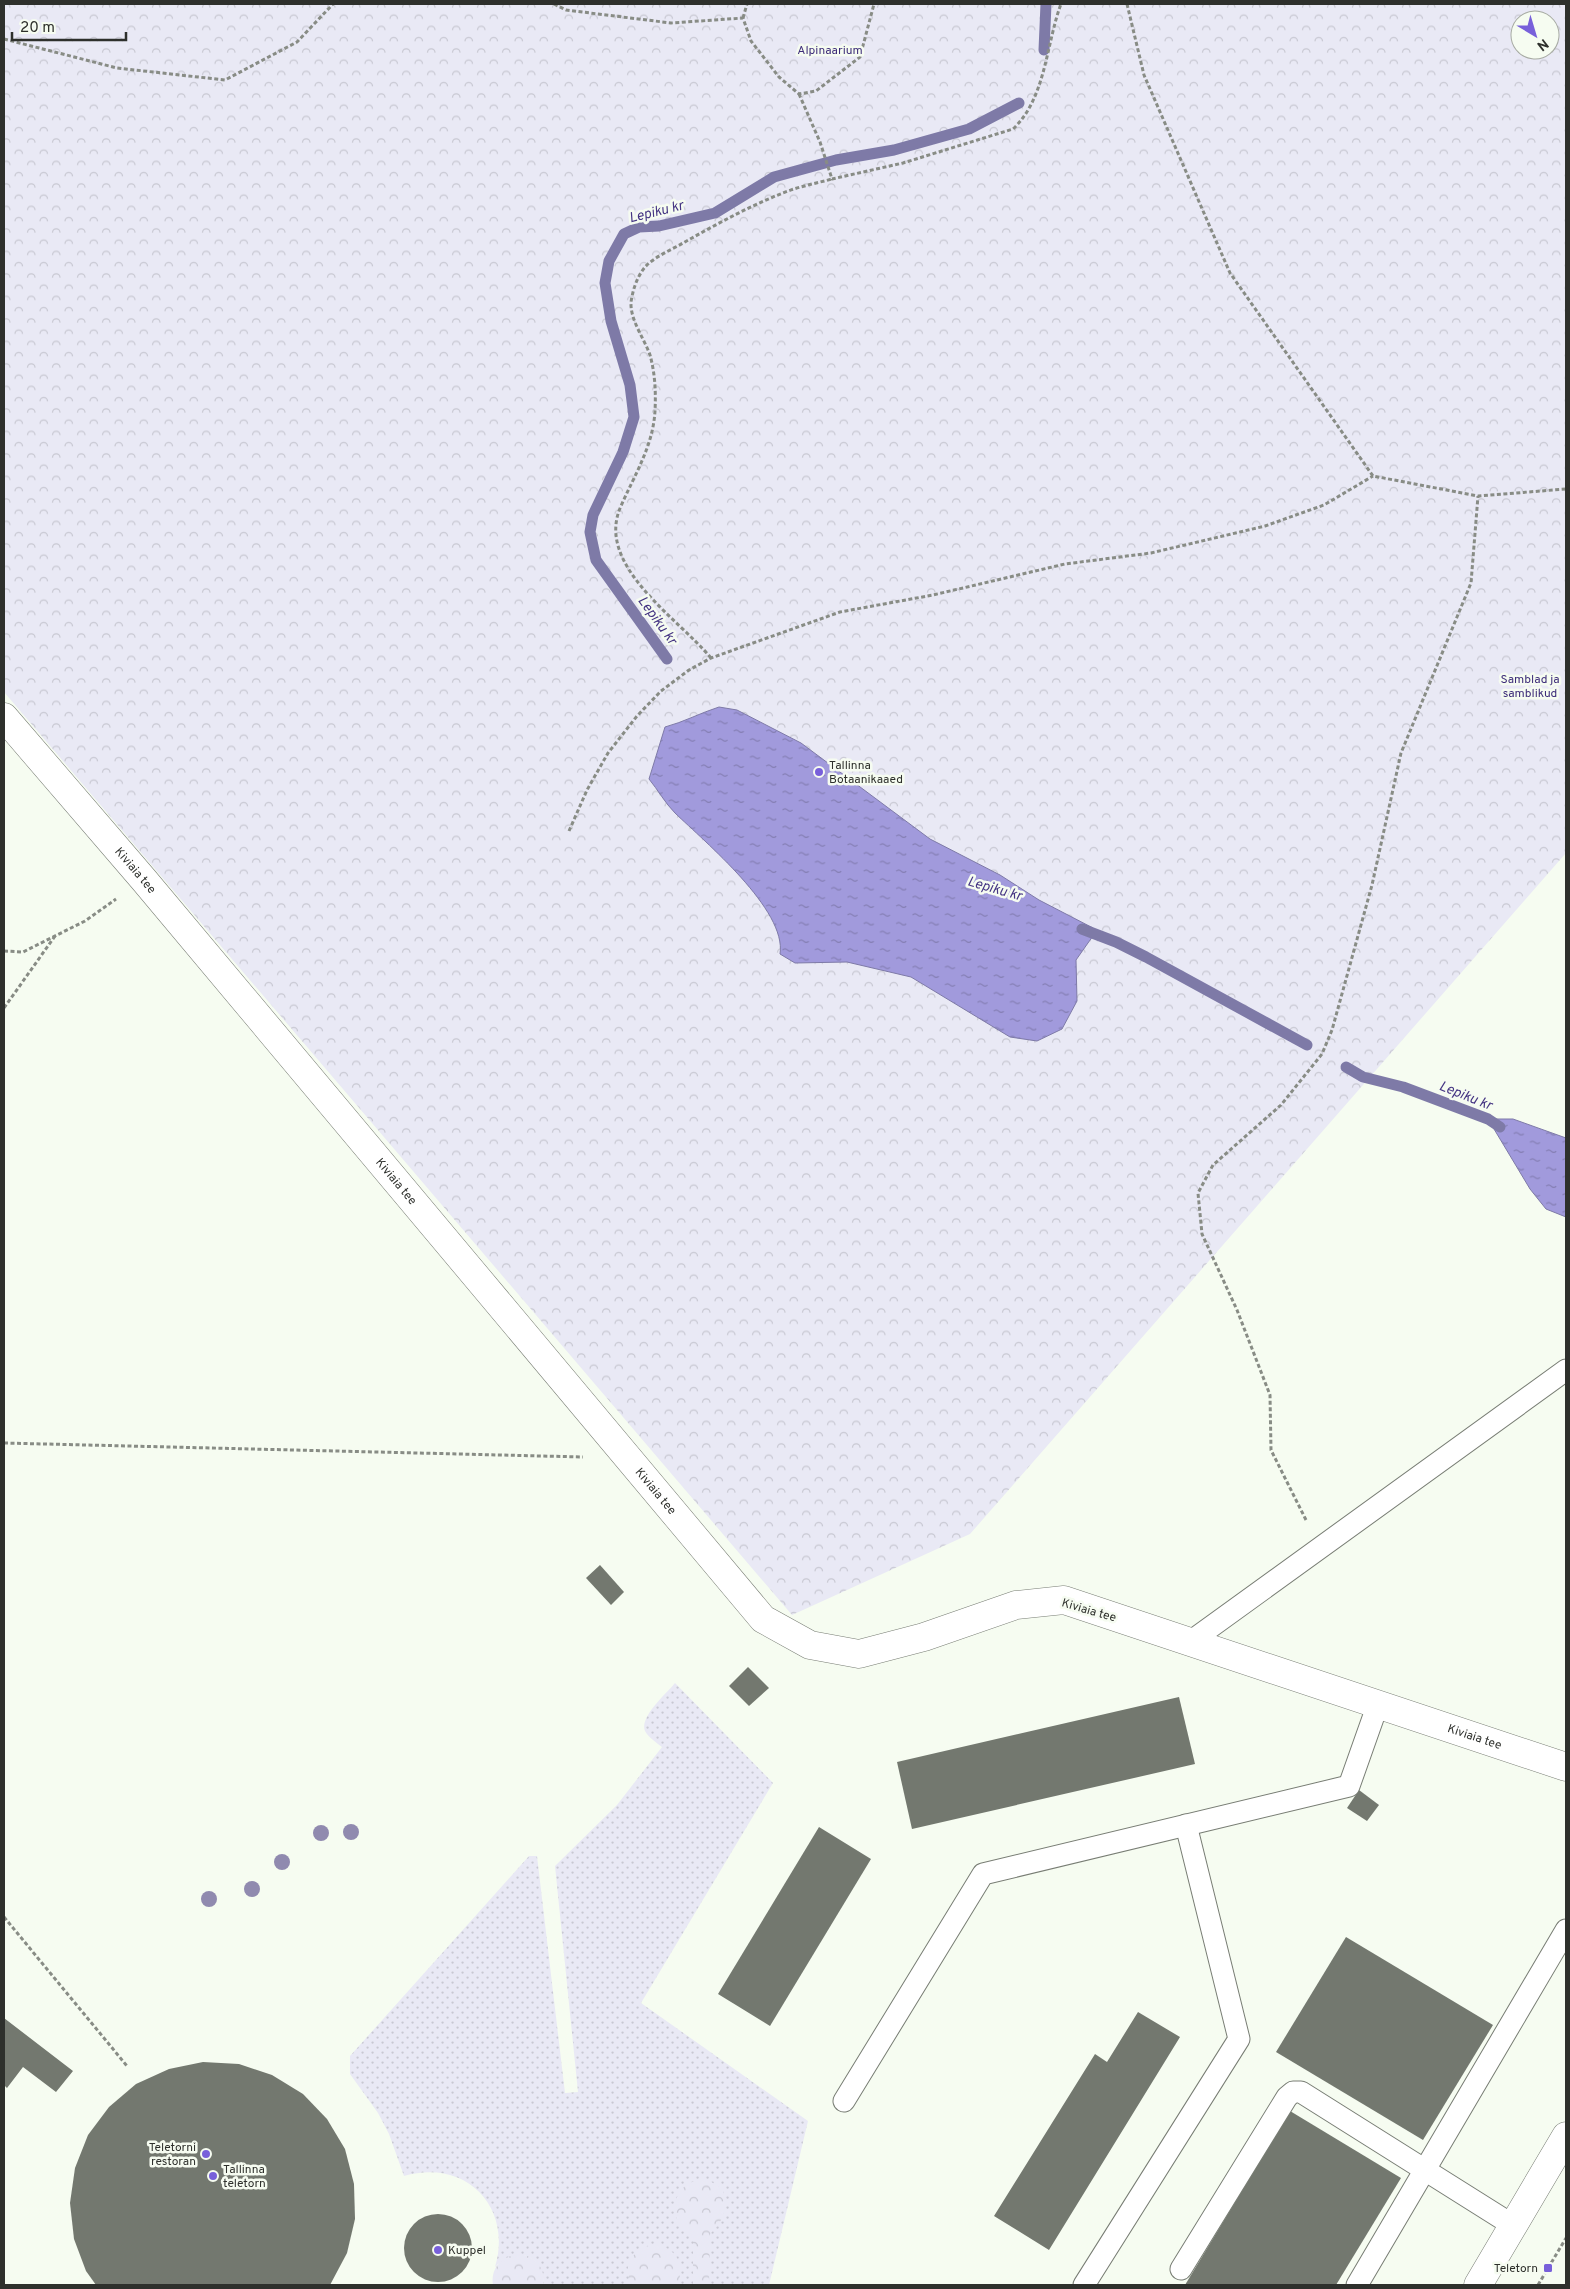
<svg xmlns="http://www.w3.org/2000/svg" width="1570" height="2289" font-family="Overpass,sans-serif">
  <defs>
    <pattern id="grass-dots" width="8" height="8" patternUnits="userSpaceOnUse" patternTransform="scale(1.25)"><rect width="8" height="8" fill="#e9e9f5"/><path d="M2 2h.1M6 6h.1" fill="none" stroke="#c8c8d2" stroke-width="1.8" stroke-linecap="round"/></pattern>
    <pattern id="park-crowns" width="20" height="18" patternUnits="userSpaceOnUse" patternTransform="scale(1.25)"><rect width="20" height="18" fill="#e9e9f5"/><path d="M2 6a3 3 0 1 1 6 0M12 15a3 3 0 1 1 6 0" fill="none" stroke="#c8c8d2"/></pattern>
    <pattern id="water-ripples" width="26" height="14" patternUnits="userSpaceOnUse" patternTransform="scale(1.25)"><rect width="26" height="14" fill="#a19adc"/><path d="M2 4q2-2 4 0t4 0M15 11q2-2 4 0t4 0" fill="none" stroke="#847eb3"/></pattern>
  </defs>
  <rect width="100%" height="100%" fill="#f6fcf1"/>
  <path fill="url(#grass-dots)" d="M675 1683 773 1783 641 2003 808 2121 769 2285H543C545 2271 537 2259 524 2255L498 2264 495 2267C513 2207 466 2158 404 2176L389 2134 378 2113 350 2074V2056L529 1856H537L565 2093 578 2092 555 1866 617 1805 662 1747C657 1743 648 1737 645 1731 639 1717 667 1693 675 1683Z"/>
  <g fill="url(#park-crowns)" fill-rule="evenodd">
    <path d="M4 4H1566V853L970 1534 792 1615 4 692ZM1520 20H1550V50H1520Z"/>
    <path d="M708 2180 723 2189C727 2212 725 2218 710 2234L709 2285H693V2237C688 2231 681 2226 677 2219 671 2206 678 2187 692 2182 697 2181 703 2181 708 2180Z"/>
    <path d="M655 2244C676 2248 685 2264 678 2284L632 2285C620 2265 635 2247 655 2244Z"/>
    <path d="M519 2254C535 2256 546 2268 543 2285H493C490 2268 502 2256 519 2254Z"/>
  </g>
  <g fill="url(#water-ripples)" stroke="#7e7aa7">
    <path d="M719 707 737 710 801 743 930 839 1000 875 1039 900 1093 928 1095 933 1076 960 1077 1001 1062 1029 1037 1041 1010 1037 911 977 847 962 795 963 780 954C787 910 705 842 675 813 665 803 658 790 649 779L665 727C684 722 700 713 719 707Z"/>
    <path d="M1513 1119 1566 1138V1217L1546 1209 1530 1189 1488 1119Z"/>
  </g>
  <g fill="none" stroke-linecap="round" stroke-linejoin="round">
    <g stroke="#7e7aa7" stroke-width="11">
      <path d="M1044 50 1046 4"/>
      <path d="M667 659 596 560 590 532 593 515 623 452 634 417 630 385 611 321 605 283 609 261 624 234 639 227 659 226 715 213 774 177 836 160 894 150 969 129 1019 103"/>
      <path d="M1082 929 1116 942 1146 957 1307 1045"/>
      <path d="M1346 1067 1363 1077 1403 1087 1488 1119 1500 1127"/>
    </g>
  </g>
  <g fill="#73786f">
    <path d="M600 1565 624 1592 611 1605 586 1578Z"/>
    <path d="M748 1667 769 1688 749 1706 729 1686Z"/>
    <path d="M1179 1697 1195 1764 912 1829 897 1762Z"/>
    <path d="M1359 1790 1379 1805 1367 1821 1347 1808Z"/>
    <path d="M819 1827 871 1859 770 2026 718 1994Z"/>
    <path d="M1346 1937 1493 2025 1423 2140 1276 2052Z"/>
    <path d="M1138 2012 1180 2037 1049 2250 994 2216 1095 2054 1107 2062Z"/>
    <path d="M4 2018 73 2071 56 2092 23 2067 7 2088 4 2085Z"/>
    <path d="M203 2062 239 2064 272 2075 303 2094 327 2119 345 2149 354 2184 355 2219 347 2253 330 2285H96L86 2271 74 2239 70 2203 75 2168 88 2135 109 2107 136 2084 169 2069Z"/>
    <path d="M1290 2111 1401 2178 1336 2285H1185Z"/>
    <circle cx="438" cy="2248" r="34"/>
  </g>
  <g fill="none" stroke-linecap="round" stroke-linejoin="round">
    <defs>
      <g id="service">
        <path d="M1190 1642 1566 1370"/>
        <path d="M844 2101 983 1874 1349 1786 1378 1704"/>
        <path d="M1181 2269 1287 2097 1293 2092H1301L1514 2226"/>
        <path d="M1084 2285 1239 2039 1186 1825"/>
        <path d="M1357 2285 1566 1930"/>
      </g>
      <g id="minor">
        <path id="s1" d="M4 717 144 880 763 1619 810 1645 859 1654 924 1637 1016 1605 1064 1600 1566 1767"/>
      </g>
      <path id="secondary" d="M1478 2285 1566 2136"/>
    </defs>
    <use href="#service" stroke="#787d74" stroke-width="23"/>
    <use href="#minor" stroke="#787d74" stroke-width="29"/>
    <use href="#secondary" stroke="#787d74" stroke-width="29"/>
    <g stroke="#888c85" stroke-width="3" stroke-dasharray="4 2.5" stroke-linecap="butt">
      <path d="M554 4 566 10 671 23 743 18 751 41 779 77 799 94 816 91 860 57 874 4"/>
      <path d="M1127 4 1144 75 1230 273 1373 476 1478 496 1566 489"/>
      <path d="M743 18 747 4"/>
      <path d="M4 39 117 68 225 80 297 42 333 4"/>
      <path d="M799 94 820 142 832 179 903 163 1013 129C1046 98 1046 44 1061 4"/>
      <path d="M711 658C678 618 594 565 621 506 635 474 653 446 655 411 656 392 655 373 650 355 644 338 630 320 631 302 633 289 637 277 645 267 654 257 671 250 683 243 717 224 751 205 788 191 802 186 817 183 832 179"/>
      <path d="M569 831 587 790 608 753 637 716 661 691 689 670 711 658 840 612 933 595 1065 564 1151 553 1265 526 1324 505 1373 476"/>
      <path d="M4 951 23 952 85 921 116 899"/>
      <path d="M4 1008 55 936"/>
      <path d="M4 1443 583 1457"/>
      <path d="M1306 1520 1271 1450 1270 1395 1237 1310 1202 1234 1198 1193 1213 1165 1281 1105 1322 1054 1332 1030 1372 885 1401 753 1471 583 1478 496"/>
      <path d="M4 1917 127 2066"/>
      <path d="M1538 2285 1566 2238"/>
    </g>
    <use href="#service" stroke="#fff" stroke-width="21"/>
    <use href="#minor" stroke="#fff" stroke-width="28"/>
    <use href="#secondary" stroke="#fff" stroke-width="28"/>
  </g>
  <g fill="#908aaf">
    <circle cx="351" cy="1832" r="8"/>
    <circle cx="321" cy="1833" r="8"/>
    <circle cx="282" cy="1862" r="8"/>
    <circle cx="252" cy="1889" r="8"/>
    <circle cx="209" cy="1899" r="8"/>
  </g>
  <g fill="#7860da" stroke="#f6fcf1" stroke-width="2">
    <circle cx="819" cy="772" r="5"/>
    <circle cx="206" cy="2154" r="5"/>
    <circle cx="213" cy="2176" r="5"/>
    <circle cx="438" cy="2250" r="5"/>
    <rect x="1543" y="2263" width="10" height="10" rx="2.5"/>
  </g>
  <g text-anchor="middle" stroke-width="5" stroke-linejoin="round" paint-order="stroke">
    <g font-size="12" fill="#3d2c79" stroke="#f6fcf1">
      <text x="830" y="54">Alpinaarium</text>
      <text x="1530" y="683">Samblad ja<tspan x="1530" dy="14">samblikud</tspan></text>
    </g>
    <g font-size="12" fill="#2e302c" stroke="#f6fcf1" text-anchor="start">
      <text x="829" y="769">Tallinna<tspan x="829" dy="14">Botaanikaaed</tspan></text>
      <text x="196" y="2151" text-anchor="end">Teletorni<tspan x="196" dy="14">restoran</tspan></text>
      <text x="223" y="2173">Tallinna<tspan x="223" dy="14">teletorn</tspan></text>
      <text x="448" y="2254">Kuppel</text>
      <text x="1538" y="2272" text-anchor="end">Teletorn</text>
    </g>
    <g font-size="12" fill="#2e302c" stroke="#f6fcf1">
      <text dy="4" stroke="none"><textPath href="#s1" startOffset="202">Kiviaia tee</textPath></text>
      <text dy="4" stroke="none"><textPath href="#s1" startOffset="608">Kiviaia tee</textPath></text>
      <text dy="4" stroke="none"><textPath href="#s1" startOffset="1012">Kiviaia tee</textPath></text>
      <text transform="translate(1089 1610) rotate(16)" y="4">Kiviaia tee</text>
      <text dy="4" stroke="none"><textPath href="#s1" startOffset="1928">Kiviaia tee</textPath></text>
    </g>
    <g font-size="14" font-style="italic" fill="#453583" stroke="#f6fcf1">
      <text transform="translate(656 211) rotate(-14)" y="5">Lepiku kr</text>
      <text transform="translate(658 620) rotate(54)" y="5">Lepiku kr</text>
      <text transform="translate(995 888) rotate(16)" y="5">Lepiku kr</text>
      <text transform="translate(1466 1095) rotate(22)" y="5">Lepiku kr</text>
    </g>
  </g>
  <rect width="1570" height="2289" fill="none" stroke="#2e302c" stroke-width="10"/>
  <g transform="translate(1535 35) rotate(142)"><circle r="24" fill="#f6fcf1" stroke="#a6aaa2"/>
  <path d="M0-4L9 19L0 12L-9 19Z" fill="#7860da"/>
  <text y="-8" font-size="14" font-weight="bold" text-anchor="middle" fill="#2e302c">N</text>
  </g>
  <path d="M12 32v8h114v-8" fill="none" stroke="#2e302c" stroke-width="2.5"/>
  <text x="20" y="32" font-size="15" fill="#2e302c" stroke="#f6fcf1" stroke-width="4" paint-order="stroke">20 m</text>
</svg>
